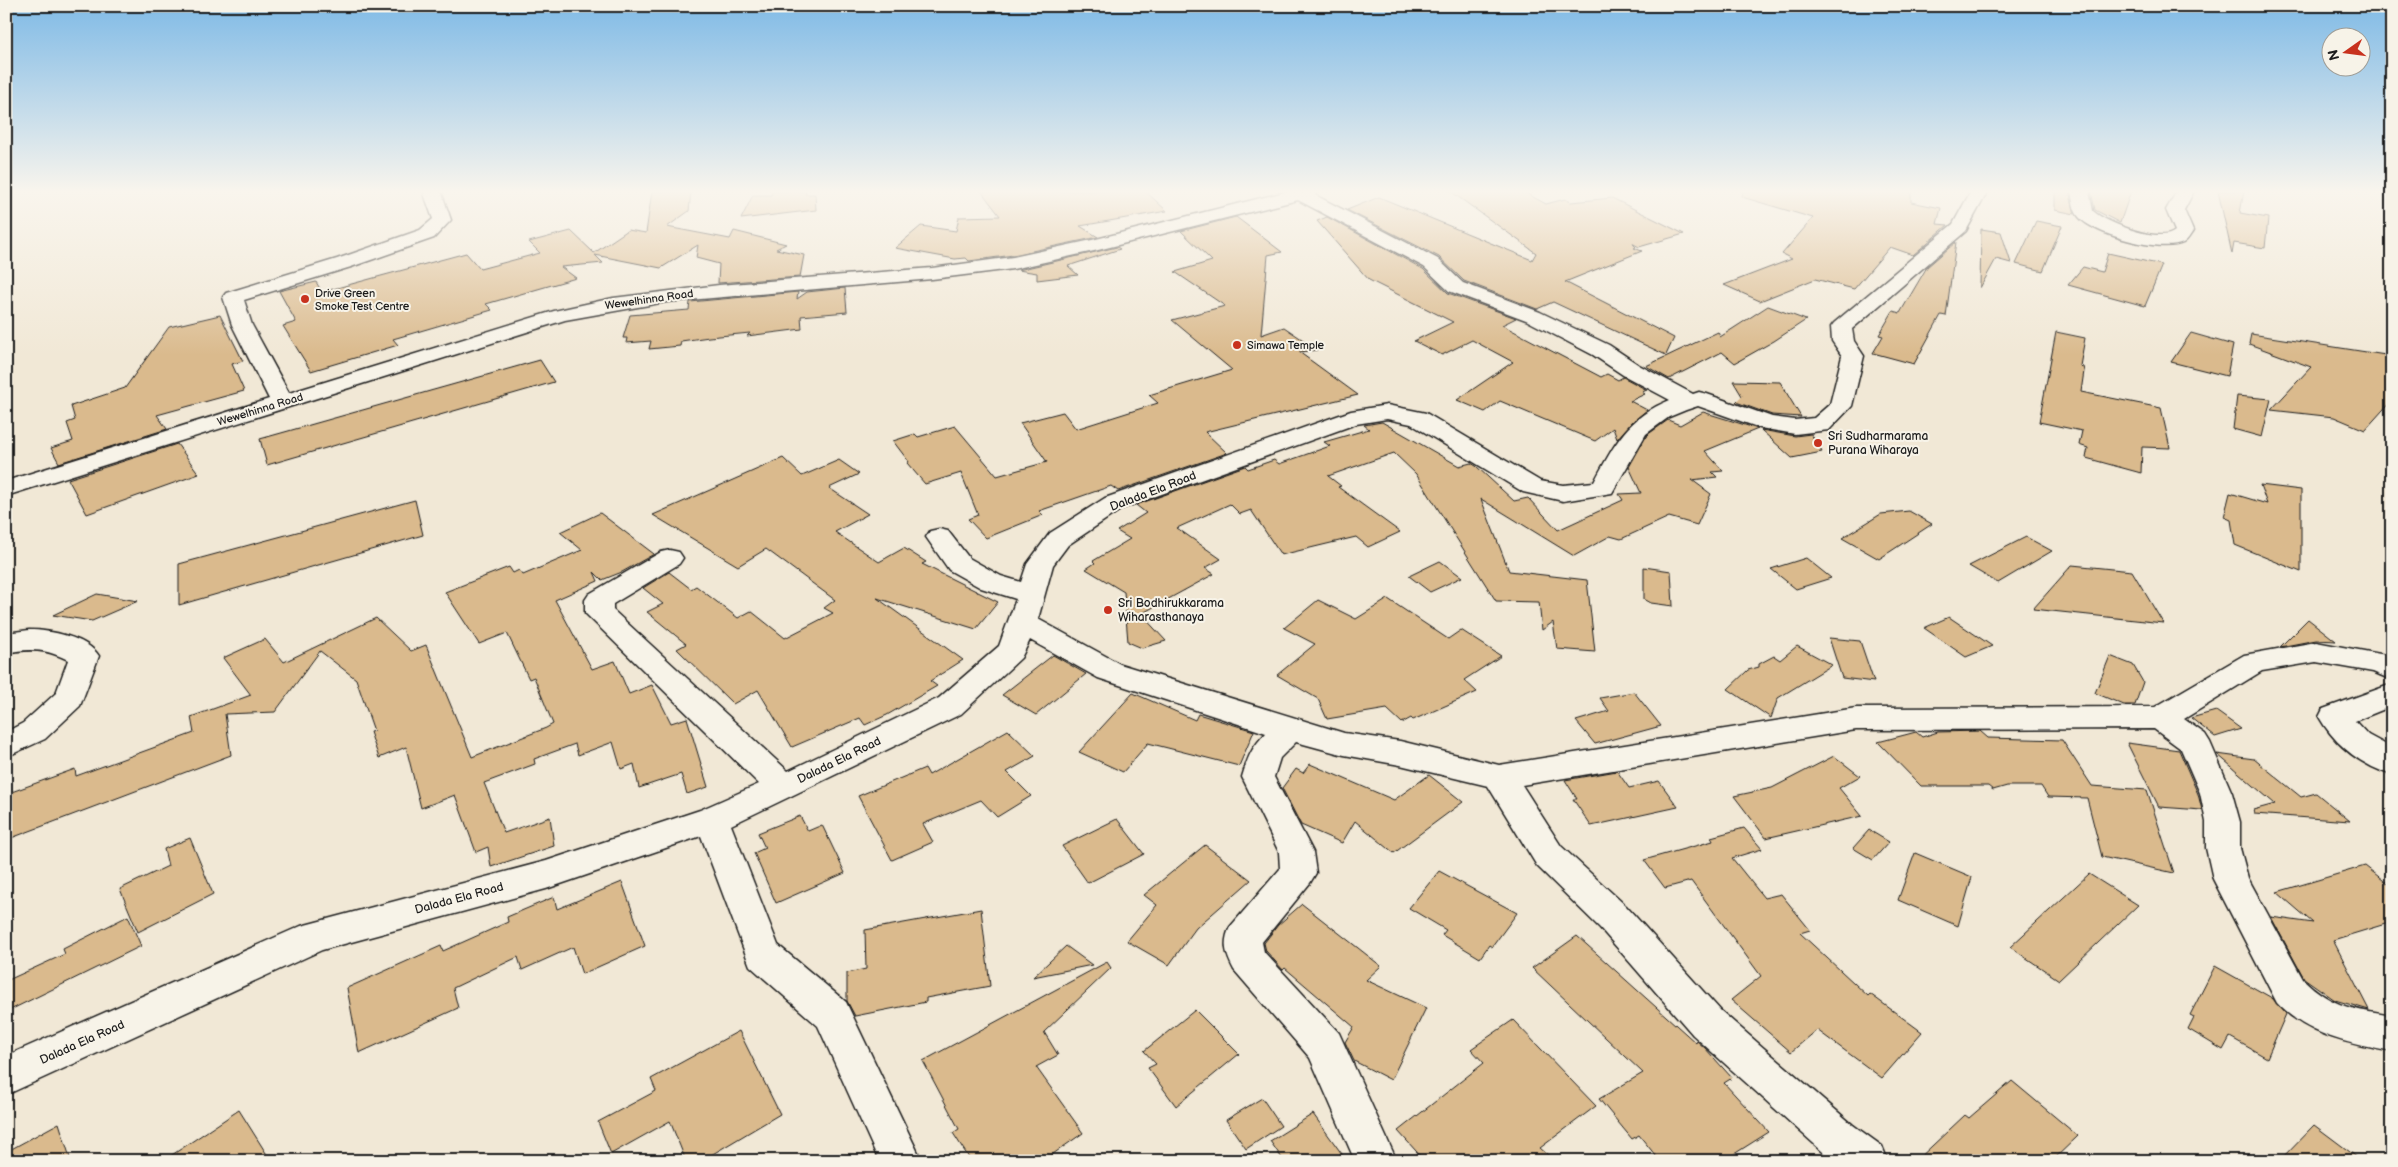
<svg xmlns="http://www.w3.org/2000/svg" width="2398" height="1167" font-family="'Balsamiq Sans',sans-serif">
  <rect width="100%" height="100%" fill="#f1e8d6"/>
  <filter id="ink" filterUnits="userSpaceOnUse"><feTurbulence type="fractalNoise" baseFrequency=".02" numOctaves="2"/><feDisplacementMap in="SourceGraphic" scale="10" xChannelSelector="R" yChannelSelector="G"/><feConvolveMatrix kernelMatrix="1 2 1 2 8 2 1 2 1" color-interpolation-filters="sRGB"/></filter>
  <g filter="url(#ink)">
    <g fill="#daba8d" stroke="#1c1c1c">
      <path d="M652 191H691L689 211 667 227 730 239 734 231 786 244 776 249 804 255 800 277 718 283 719 264 696 258 698 245 661 268 595 255 603 263 561 267 576 278 486 304 492 310 393 339 398 345 311 371 283 326 296 322 279 291 316 282 322 292 466 253 480 269 540 253 529 242 571 231 594 253 628 230 646 233Z"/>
      <path d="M773 191H806L805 194H815L816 210 741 219 753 195H771Z"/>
      <path d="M981 191H1145L1167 211 1080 226 1098 237 1013 255 969 261 966 258 955 259 895 248 921 226 956 231 959 217 1000 216Z"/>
      <path d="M1450 191H1522L1546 204 1565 199 1571 202 1612 198 1684 234 1639 247 1632 243 1636 247 1634 248 1642 251 1565 282 1674 338 1666 355 1553 302 1537 309 1464 281 1439 257 1347 210 1379 197 1532 260 1536 253Z"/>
      <path d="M1743 191H1911V202L1941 208 1937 224 1948 225 1913 255 1890 247 1854 289 1815 279 1760 301 1724 285 1792 259 1782 254 1813 218 1742 197Z"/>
      <path d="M2055 191H2069L2075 214 2055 210Z"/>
      <path d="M2091 191H2131L2120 223 2095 210Z"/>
      <path d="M2218 191H2244L2240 213 2268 218 2265 248 2234 243 2232 254Z"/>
      <path d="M1236 217 1282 252 1268 255 1261 335 1284 327 1318 350 1299 352 1358 395 1205 432 1227 453 1118 491 1111 486 1039 511 1043 515 986 538 968 519 978 515 961 473 925 484 907 463 909 462 893 441 915 434 918 437 955 426 997 476 1047 462 1020 423 1063 412 1076 429 1158 403 1149 395 1232 370 1172 320 1225 306 1175 272 1212 261 1181 231Z"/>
      <path d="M1327 217 1423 269 1448 293 1516 318 1502 325 1601 377 1607 374 1618 380 1623 377 1647 390 1642 392 1645 394 1630 401 1647 410 1632 422 1617 439 1613 428 1595 441 1500 401 1485 412 1457 400 1513 362 1472 340 1442 355 1414 341 1453 322 1369 280 1317 221Z"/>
      <path d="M2036 221 2062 226 2043 271 2016 264Z"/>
      <path d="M1981 229 2001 232 2011 263 1996 259 1980 288Z"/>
      <path d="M1956 242 1946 316 1941 315 1914 364 1873 353 1883 336 1879 335 1893 311 1900 313 1927 267Z"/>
      <path d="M1117 247 1120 249 1068 266 1078 275 1037 280V273L1018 270Z"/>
      <path d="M2108 253 2162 265 2145 306 2068 285 2083 267 2102 272Z"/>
      <path d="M845 288 847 312 801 316 802 329 747 336 750 333 709 337 681 341 680 346 649 349 651 341 626 343 627 338H623L630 315 689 310 690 302 798 292 797 299 807 292Z"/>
      <path d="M1768 306 1806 320 1774 341 1735 363 1722 352 1669 379 1646 366 1718 332 1720 337Z"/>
      <path d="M220 315 243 361 232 364 244 391 157 415 167 429 59 463 51 448 73 441 67 423 75 420 71 406 125 388 169 327Z"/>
      <path d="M2056 332 2085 338 2080 366 2083 367 2084 371 2081 392 2161 408 2170 448 2142 447 2141 473 2086 458 2088 448 2079 445 2082 431 2039 422Z"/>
      <path d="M2191 333 2233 345 2227 376 2171 362Z"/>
      <path d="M2251 334 2392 356V400L2365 430 2334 417 2271 410 2311 367 2249 344Z"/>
      <path d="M540 360 554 382 267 465 260 439Z"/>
      <path d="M1733 381 1780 382 1801 417 1772 415 1736 402 1742 396Z"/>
      <path d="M2237 396 2271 399 2262 437 2233 429Z"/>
      <path d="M1703 412 1758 429 1705 451 1723 471 1712 472 1717 477 1692 480 1711 494 1697 525 1669 517 1621 539 1610 536 1574 556 1481 499 1509 571 1587 580 1595 652 1557 649 1553 622 1542 630 1539 602 1496 601 1416 474 1394 453 1328 476 1341 486 1338 487 1400 532 1368 547 1356 537 1281 555 1251 510 1240 514 1230 504 1177 528 1221 559 1205 568 1214 574 1141 614 1166 641 1142 648 1128 642 1124 592 1086 569 1095 563 1093 561 1130 539 1117 531 1146 513 1136 505 1245 466 1248 469 1274 460 1279 464 1330 446 1324 442 1369 429 1364 425 1382 422 1459 466 1471 463 1476 466 1514 501 1528 498 1558 530 1623 500 1619 494 1641 493 1629 467 1647 435 1668 420 1680 425Z"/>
      <path d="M1761 430 1795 436 1811 434 1822 452 1792 458Z"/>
      <path d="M177 444 199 474 87 514 68 479Z"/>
      <path d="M783 458 802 476 839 460 859 474 829 488 868 514 835 532 879 562 904 548 926 562 922 564 998 602 976 629 877 598 963 660 930 681 937 686 887 715 865 725 860 718 792 747 758 690 733 704 677 649 686 644 647 612 663 604 643 588 669 572 691 589 696 586 738 618 751 611 785 638 833 613 824 608 835 600 766 549 738 566 653 515Z"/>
      <path d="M2260 485 2301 490V572L2235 545 2231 520 2224 517 2230 493 2267 504Z"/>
      <path d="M415 500 423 535 179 605V564Z"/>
      <path d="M1909 511 1932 524 1879 559 1842 538 1881 514Z"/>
      <path d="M600 513 654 554 622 572 602 580 594 572 598 581 555 600 592 669 615 661 629 694 652 685 671 723 687 718 708 787 687 794 681 774 639 788 634 764 621 769 613 742 578 755 575 744 534 759 535 764 484 783 504 833 550 817 554 846 491 867 488 847 476 852 455 795 421 808 406 747 379 758 370 732 374 731 356 679 320 651 275 712 225 714 231 755 6 840V794L75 769 76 776 194 733 191 717 251 695 223 658 265 639 284 662 376 618 411 651 426 645 472 757 546 728 553 724 534 677 529 679 507 633 479 644 445 592 509 567 513 573 519 570 523 575 582 550 560 532Z"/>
      <path d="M2026 537 2052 551 1998 583 1969 566Z"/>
      <path d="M1806 558 1831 578 1796 589 1771 569Z"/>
      <path d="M1440 561 1462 577 1430 592 1409 576Z"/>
      <path d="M2072 565 2132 571 2163 623 2033 609Z"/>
      <path d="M1644 567 1671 571 1673 606 1651 603 1644 599Z"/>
      <path d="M97 594 138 601 92 621 53 615Z"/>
      <path d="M1388 599 1448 639 1461 630 1501 656 1464 680 1477 692 1413 720 1411 718 1402 723 1387 709 1327 719 1318 699 1277 675 1315 644 1284 628 1318 600 1356 619Z"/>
      <path d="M1949 617 1992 646 1966 657 1924 628Z"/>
      <path d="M2308 619 2336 641 2316 640 2280 647Z"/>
      <path d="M1829 638 1860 641 1874 682 1842 678Z"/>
      <path d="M1797 646 1832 665 1778 698 1771 718 1728 689 1748 670 1759 667V664L1774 656 1780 660Z"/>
      <path d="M1053 655 1086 674 1036 715 1002 695Z"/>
      <path d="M2110 656 2133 665 2143 682 2135 705H2124L2095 693Z"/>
      <path d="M1634 692 1661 726 1595 744 1576 721 1609 711 1600 698Z"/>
      <path d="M1133 693 1195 720 1198 714 1254 731 1239 766 1148 743 1123 772 1079 752Z"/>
      <path d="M2216 711 2241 729 2215 737 2191 718Z"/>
      <path d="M1008 730 1035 756 1007 772 1031 796 997 817 981 800 923 824 933 842 892 860 858 796 925 768 929 775Z"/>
      <path d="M1980 731 1988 738 2062 740 2092 786 2147 790 2174 873 2102 857 2087 798 2048 797 2041 786H2007L1993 790 1988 786H1921L1878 742 1916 732 1922 737 1938 732Z"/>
      <path d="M2127 743 2179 750 2198 794 2202 810 2159 807Z"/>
      <path d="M2217 754 2254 759 2301 797 2316 793 2350 821 2254 814 2253 810 2275 804Z"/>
      <path d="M1834 756 1860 776 1839 788 1862 816 1766 838 1734 796 1772 788Z"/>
      <path d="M1310 764 1394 800 1429 775 1463 802 1394 853 1355 821 1342 843 1301 825 1282 788 1296 769 1303 773Z"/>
      <path d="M1617 771 1629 788 1659 781 1678 807 1591 826 1573 799H1577L1565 780Z"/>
      <path d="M800 816 808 831 822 825 845 873 776 903 754 853 765 848 758 833Z"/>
      <path d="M1117 819 1144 854 1088 883 1062 846Z"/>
      <path d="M1744 828 1762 849 1732 858 1764 898 1781 894 1810 930 1800 933 1868 996 1870 994 1922 1032 1882 1078 1817 1030 1791 1052 1731 1000 1761 976 1691 881 1665 888 1644 860 1713 841 1711 837Z"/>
      <path d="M1869 830 1889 842 1873 860 1853 848Z"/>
      <path d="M190 838 213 894 138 932 120 889 168 866 164 849Z"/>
      <path d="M1205 845 1251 880 1196 928 1169 965 1127 941 1157 905 1144 895Z"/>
      <path d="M1915 853 1972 877 1958 926 1898 900Z"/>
      <path d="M2365 866 2392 887V922L2333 940 2369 1010 2335 1000 2304 978 2271 917 2313 923 2277 892Z"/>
      <path d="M1439 871 1517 913 1492 947 1489 945 1480 958 1442 935 1446 930 1409 908Z"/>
      <path d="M2089 874 2138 905 2059 980 2010 947Z"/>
      <path d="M622 882 645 946 582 974 573 947 522 970 518 957 453 988 458 1008 359 1053 347 988 441 946 443 951 508 922 507 917 554 897 557 909Z"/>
      <path d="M1302 904 1381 966 1366 980 1426 1008 1391 1080 1354 1061 1345 1042 1354 1027 1285 968 1283 970 1266 951 1264 943 1278 925Z"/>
      <path d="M981 909 990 986 926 998V1002L855 1016 847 1001V973L866 969 865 930Z"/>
      <path d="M128 916 141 946 6 1012V981L65 954 63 949Z"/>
      <path d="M1577 936 1696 1043 1697 1041 1705 1048 1732 1078 1724 1083 1769 1132 1723 1161H1660L1639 1135 1632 1139 1599 1099 1643 1073 1532 968Z"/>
      <path d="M1066 946 1092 965 1033 977Z"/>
      <path d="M1107 962 1111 968 1044 1032 1058 1055 1036 1067 1083 1133 1043 1161H971L953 1133 959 1129 923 1061Z"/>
      <path d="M2215 966 2272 998 2286 1014 2267 1058 2230 1037 2223 1050 2188 1029 2194 1017 2190 1015Z"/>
      <path d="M1195 1010 1239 1054 1176 1106 1148 1068 1156 1064 1144 1051Z"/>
      <path d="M1513 1020 1596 1106 1540 1148 1555 1161H1425L1398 1131 1484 1063 1471 1049Z"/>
      <path d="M739 1031 780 1114 701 1161H686L670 1121 611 1154 598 1122 656 1091 651 1079Z"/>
      <path d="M2012 1081 2078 1136 2052 1161H1916L1965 1115 1969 1118Z"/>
      <path d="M1262 1098 1281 1126 1246 1149 1226 1120Z"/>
      <path d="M239 1110 271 1161H163Z"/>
      <path d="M1313 1114 1347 1161H1284L1270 1141Z"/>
      <path d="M59 1123 71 1161H6V1152Z"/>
      <path d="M2314 1125 2362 1161H2279Z"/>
    </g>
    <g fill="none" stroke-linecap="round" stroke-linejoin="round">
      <defs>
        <g id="minor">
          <path d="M423 191H441L451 220 434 238 351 267 244 300 252 325 289 393 554 311 613 298 719 285 932 268 1013 257 1092 240 1289 191H1317L1315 195 1438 259 1463 283 1540 312 1609 345 1639 365 1693 394 1699 392 1707 394 1772 417 1795 420 1814 418 1830 404 1842 356 1832 341 1831 327 1834 323 1953 224 1971 191H1988L1966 231 1852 329 1854 341 1864 356 1852 406 1829 430 1795 434 1760 428 1698 406 1686 410 1669 417 1646 434 1612 493 1563 501 1523 492 1411 424 1387 419 1356 424 1123 508 1068 545 1053 565 1038 619 1120 664 1344 733 1400 741 1499 765 1856 708 2155 707 2244 655 2316 642 2391 656 2392 680 2373 672 2316 662 2262 671 2184 719 2205 734 2210 742 2232 793 2240 822V848L2248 878 2303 979C2333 1008 2353 1009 2392 1016V1052C2348 1043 2308 1036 2277 1003L2213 879 2206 848V822L2200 793 2181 749 2154 729 1856 730 1522 785 1561 846 1626 906 1721 1011 1853 1125 1882 1146 1888 1161H1833L1693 1035 1600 928 1537 866 1488 786 1400 765 1344 755 1296 742 1280 758 1274 777 1313 852 1316 873 1310 883 1262 942 1264 952 1339 1033 1397 1161H1355L1310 1058 1234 970C1226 955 1222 943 1230 927L1280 869 1279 852 1242 777C1248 757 1251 748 1266 733L1098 678 1030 640 1021 658 961 714 731 825 778 945 846 1002 922 1161H879L818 1026 750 966 701 836 546 889 322 950 6 1095V1056L301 926 546 861 700 810 759 784 585 613V600L589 594 661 552 670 550 679 552 683 558 679 564 613 604V610L788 771 939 698 999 646 1016 599 981 588 949 570 926 537 930 531 939 529 948 531 969 558 1001 576 1021 582 1027 564 1050 533 1105 498 1351 411 1387 405 1426 413 1540 481 1563 485 1594 482C1615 443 1628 417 1670 400L1623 375 1593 355 1526 320 1449 291 1424 267 1298 200 1094 251 1013 269 932 279 666 302 565 320 6 496V481L269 399 232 325 223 297 226 293 337 259 420 230 433 219Z"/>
          <path d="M2071 191H2089L2093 211C2106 223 2161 244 2175 231L2166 210 2177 191H2194L2184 210 2193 231C2190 235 2188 240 2183 243 2162 253 2094 235 2079 217 2073 210 2073 200 2071 191Z"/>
          <path d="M29 630C50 630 87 637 99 656L80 706 45 739 6 757V732L23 723 56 693 68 660C46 649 30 648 6 653V633Z"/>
          <path d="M2392 684V706L2355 721 2368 735 2392 748V775C2361 765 2335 745 2319 717L2323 709Z"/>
        </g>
      </defs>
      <use href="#minor" stroke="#1c1c1c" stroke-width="3"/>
      <use href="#minor" fill="#f7f3e8" fill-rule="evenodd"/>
    </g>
  </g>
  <linearGradient id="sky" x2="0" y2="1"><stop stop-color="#7fbae6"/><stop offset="0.54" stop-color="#f9f5ed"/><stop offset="1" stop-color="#f9f5ed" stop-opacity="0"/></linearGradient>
  <rect width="2398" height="355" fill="url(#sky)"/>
  <g fill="#c8321e" stroke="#f7f3e8" stroke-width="2">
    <circle cx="305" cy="299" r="5"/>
    <circle cx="1237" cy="345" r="5"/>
    <circle cx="1818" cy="443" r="5"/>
    <circle cx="1108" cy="610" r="5"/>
  </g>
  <g text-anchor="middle" stroke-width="4" stroke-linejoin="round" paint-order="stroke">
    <g font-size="11" fill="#1c1c1c" stroke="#f7f3e8" text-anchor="start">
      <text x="315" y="297">Drive Green<tspan x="315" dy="13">Smoke Test Centre</tspan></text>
      <text x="1247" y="349">Simawa Temple</text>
    </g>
    <g font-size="11" fill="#1c1c1c" stroke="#f7f3e8">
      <text transform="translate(649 299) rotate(-8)" y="4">Wewelhinna Road</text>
      <text transform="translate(260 409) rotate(-17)" y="4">Wewelhinna Road</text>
    </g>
    <g font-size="12" fill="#1c1c1c" stroke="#f7f3e8" text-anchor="start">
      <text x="1828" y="440">Sri Sudharmarama<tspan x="1828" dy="14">Purana Wiharaya</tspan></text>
      <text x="1118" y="607">Sri Bodhirukkarama<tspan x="1118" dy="14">Wiharasthanaya</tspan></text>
    </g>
    <g font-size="12" fill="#1c1c1c" stroke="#f7f3e8">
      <text transform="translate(1153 491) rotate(-21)" y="4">Dalada Ela Road</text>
      <text transform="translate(839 760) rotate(-26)" y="4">Dalada Ela Road</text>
      <text transform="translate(459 898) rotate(-15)" y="4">Dalada Ela Road</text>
      <text transform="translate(82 1042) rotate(-24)" y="4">Dalada Ela Road</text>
    </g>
  </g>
  <rect width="2398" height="1167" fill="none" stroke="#f7f3e8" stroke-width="25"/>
  <rect x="12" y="12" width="2373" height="1142" fill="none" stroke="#1c1c1c" stroke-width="2" filter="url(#ink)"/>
  <g transform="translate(2346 52) rotate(256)"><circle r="24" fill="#f7f3e8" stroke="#9f9d96"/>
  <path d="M0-4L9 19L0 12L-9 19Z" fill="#c8321e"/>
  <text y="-8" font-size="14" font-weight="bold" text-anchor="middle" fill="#1c1c1c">N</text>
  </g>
</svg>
